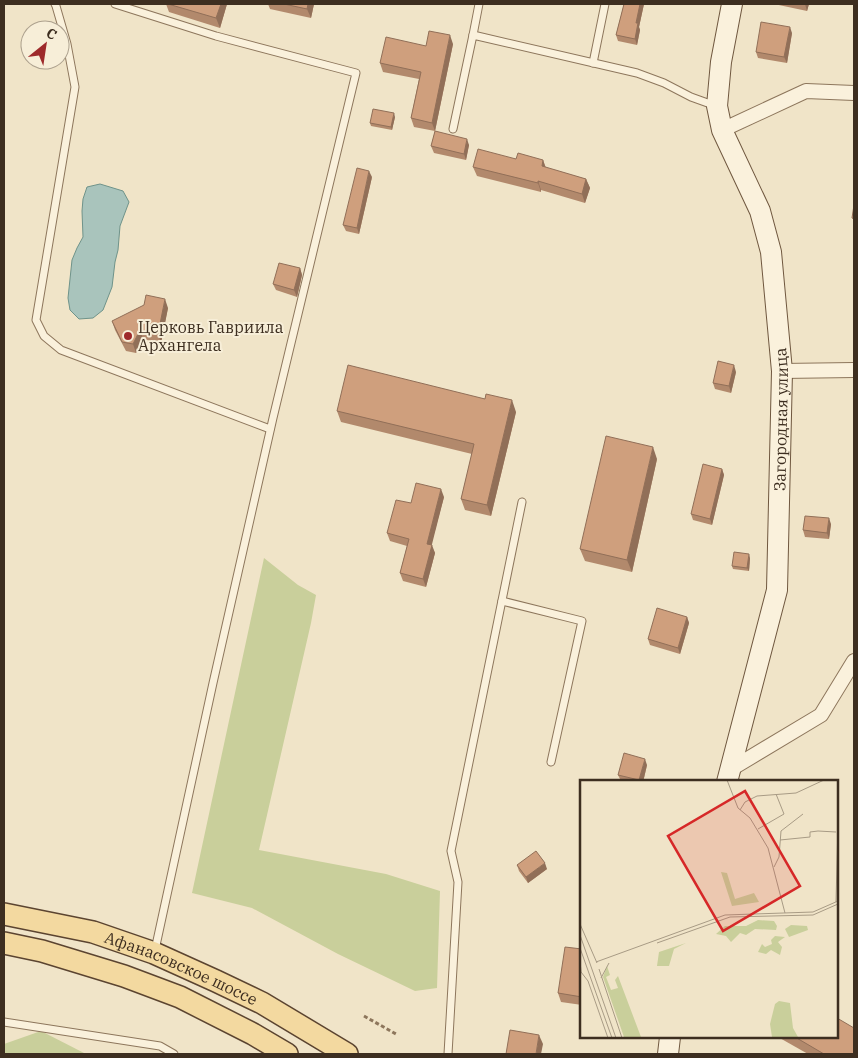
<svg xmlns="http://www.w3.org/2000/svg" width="858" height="1058" font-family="'IBM Plex Serif',serif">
  <rect width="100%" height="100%" fill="#f0e4c8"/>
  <g fill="#c9cf9b">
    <path d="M264 558 298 585 316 595 311 623 259 850 386 874 440 891 437 988 415 991 338 954 252 908 192 893Z"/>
    <path d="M41 1031 86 1054H4V1044Z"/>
  </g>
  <path fill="#a9c4bc" stroke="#6f938a" d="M100 184 123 191 129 202 120 226 118 250 115 262 112 287 103 310 93 318 79 319 70 310 68 298 72 260 77 248 83 237 82 211 83 199 87 187Z"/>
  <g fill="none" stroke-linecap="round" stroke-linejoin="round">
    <defs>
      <g id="lane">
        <path d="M55 4 56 6 67 44 75 87 36 320 44 336 61 350 270 429"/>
        <path d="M115 4 216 36 356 73 273 418 213 683 155 950"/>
        <path d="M473 35 479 4"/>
        <path d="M593 63 605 4"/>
        <path d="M453 129 473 35 637 73 664 83 691 97 716 106"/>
        <path d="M502 601 582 621 551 762"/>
        <path d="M4 1022 160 1046 174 1054"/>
        <path d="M448 1054 458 882 451 851 522 502"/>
      </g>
      <g id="street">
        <path d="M722 130 806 91 854 93"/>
        <path d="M782 371 854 370"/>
        <path d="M731 769 821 715 854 661"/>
      </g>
      <g id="secondary">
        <path id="s1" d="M727 782 777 590 782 371 771 252 760 211 722 130 717 106 721 62 732 4"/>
        <path d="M668 1054 670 1037"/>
      </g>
      <g id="primary">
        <path id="s2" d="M4 914 93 932 154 953 216 981 262 1003 347 1054"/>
        <path d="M4 943 42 951 124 976 180 997 253 1034 287 1054"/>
      </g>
    </defs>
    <use href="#lane" stroke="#8d765c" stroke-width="9"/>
    <use href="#street" stroke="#8d765c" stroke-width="16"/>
    <use href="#secondary" stroke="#6f573f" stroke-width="22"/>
    <use href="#primary" stroke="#5b4430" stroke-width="24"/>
    <path stroke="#8d765c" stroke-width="3" stroke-dasharray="4 2.5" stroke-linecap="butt" d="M364 1016 396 1034"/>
    <use href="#lane" stroke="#faf1dc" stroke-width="7"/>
    <use href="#street" stroke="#faf1dc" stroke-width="14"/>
    <use href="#secondary" stroke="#faf1dc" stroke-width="20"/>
    <use href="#primary" stroke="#f3d9a0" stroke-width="21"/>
  </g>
  <g fill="#b2896c">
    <path d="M166 4H227L220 28 169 12Z"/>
    <path d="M268 4H314L311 18 270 9Z"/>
    <path d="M624 4H644L639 27 640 30 637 45 618 41 616 35Z"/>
    <path d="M774 4H809L807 11Z"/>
    <path d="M792 33 787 63 758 58 756 52Z"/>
    <path d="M453 44 435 131 469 145 466 160 434 153 431 146 435 131 414 127 411 118 419 79 383 72 380 63 426 46Z"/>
    <path d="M395 117 392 130 371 126 370 123Z"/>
    <path d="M516 159 543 160 546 168 586 179 590 188 585 203 541 190V192L477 176 473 167Z"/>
    <path d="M372 177 359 234 346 231 343 225Z"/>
    <path d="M300 268 302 275 297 297 276 290 273 284Z"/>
    <path d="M168 308 161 343 143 339 136 353 126 351 115 330 112 321Z"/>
    <path d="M736 372 731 393 715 389 713 383Z"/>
    <path d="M337 411 516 412 491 516 465 510 461 499 472 454 341 422Z"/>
    <path d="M657 459 632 572 585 561 580 549Z"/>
    <path d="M722 469 724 475 712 525 693 520 691 514Z"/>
    <path d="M444 497 431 545 435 553 426 587 403 581 400 573 407 546 390 541 387 533 411 503Z"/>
    <path d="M831 524 829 539 805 537 803 530Z"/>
    <path d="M750 558 749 571 733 569 732 566Z"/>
    <path d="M687 617 689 623 680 654 650 645 648 639Z"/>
    <path d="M647 765 643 782H624L621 781 618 775Z"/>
    <path d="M517 865 547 869 528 883 519 871Z"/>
    <path d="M582 949V1005L561 1002 558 993Z"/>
    <path d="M778 1037H837L854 1054H808Z"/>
  </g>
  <g fill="#916f58">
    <path d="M221 4H227L220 28 216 18Z"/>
    <path d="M308 4H314L311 18 307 9Z"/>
    <path d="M640 4H644L639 27 640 30 637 45 635 39 636 23Z"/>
    <path d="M805 4H809L807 11Z"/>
    <path d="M790 27 792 33 787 63 784 57Z"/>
    <path d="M450 35 453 44 435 131 432 123Z"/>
    <path d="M394 113 395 117 392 130 391 127Z"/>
    <path d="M467 139 469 145 466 160 464 154Z"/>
    <path d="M543 160 546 169 542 166Z"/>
    <path d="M369 171 372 177 359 234 357 228Z"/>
    <path d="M586 179 590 188 585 203 582 194Z"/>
    <path d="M538 181 541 190V192L538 183Z"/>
    <path d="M300 268 302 275 297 297 294 290Z"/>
    <path d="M165 299 168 308 161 343 158 334Z"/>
    <path d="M140 330 143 339 136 353 133 344Z"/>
    <path d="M734 365 736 372 731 393 729 386Z"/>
    <path d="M512 400 516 412 491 516 487 505Z"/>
    <path d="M653 447 657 459 632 572 627 560Z"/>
    <path d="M722 469 724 475 712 525 710 519Z"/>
    <path d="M441 489 444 497 430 552 427 544Z"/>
    <path d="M829 518 831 524 829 539 827 533Z"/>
    <path d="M432 545 435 553 426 587 423 579Z"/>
    <path d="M749 554 750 558 749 571 747 568Z"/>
    <path d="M687 617 689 623 680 654 678 648Z"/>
    <path d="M645 759 647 765 643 782H640L639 780Z"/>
    <path d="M545 863 547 869 528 883 526 877Z"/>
    <path d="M539 1035 543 1044 541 1054H536Z"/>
  </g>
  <g fill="#cf9f7d" stroke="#916f58">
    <path d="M168 4H221L216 18Z"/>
    <path d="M284 4H308L307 9Z"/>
    <path d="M624 4H640L636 23H638L635 39 616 35Z"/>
    <path d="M761 22 790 27 784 57 756 52Z"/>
    <path d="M429 31 450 35 432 123 411 118 421 72 380 63 386 37 426 46Z"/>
    <path d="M373 109 394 113 391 127 370 123Z"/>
    <path d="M435 131 467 139 464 154 431 146Z"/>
    <path d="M478 149 516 159 518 153 543 160 542 166 586 179 582 194 538 181V183L473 167Z"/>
    <path d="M357 168 369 171 357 228 343 225Z"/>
    <path d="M854 205V219L852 218Z"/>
    <path d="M279 263 300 268 294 290 273 284Z"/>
    <path d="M146 295 165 299 158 334 140 330 133 344 122 342 112 321 144 305Z"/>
    <path d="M718 361 734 365 729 386 713 383Z"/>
    <path d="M348 365 485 399 486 394 512 400 487 505 461 499 474 444 337 411Z"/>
    <path d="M606 436 653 447 627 560 580 549Z"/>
    <path d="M703 464 722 469 710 519 691 514Z"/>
    <path d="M416 483 441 489 427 544 432 545 423 579 400 573 409 539 387 533 396 500 411 503Z"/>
    <path d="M805 516 829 518 827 533 803 530Z"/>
    <path d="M734 552 749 554 747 568 732 566Z"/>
    <path d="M657 608 687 617 678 648 648 639Z"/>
    <path d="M624 753 645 759 639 780 618 775Z"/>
    <path d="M536 851 545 863 526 877 517 865Z"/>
    <path d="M565 947 582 949V997L558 993Z"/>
    <path d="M837 1018 854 1028V1054H824L795 1037H837Z"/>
    <path d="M510 1030 539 1035 536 1054H506Z"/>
  </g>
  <circle fill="#9e2a2b" stroke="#f7eed8" stroke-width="2" cx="128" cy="336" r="5"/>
  <g text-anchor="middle" stroke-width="4" stroke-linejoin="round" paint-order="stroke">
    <g font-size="16" fill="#3d2e20" stroke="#f7eed8" text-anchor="start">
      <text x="138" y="333">Церковь Гавриила<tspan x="138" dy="18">Архангела</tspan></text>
    </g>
    <g font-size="16" fill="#3d2e20" stroke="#f7eed8">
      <text dy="6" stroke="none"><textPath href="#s1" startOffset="369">Загородная улица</textPath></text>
      <text dy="6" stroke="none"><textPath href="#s2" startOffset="186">Афанасовское шоссе</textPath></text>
    </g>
  </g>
  <g transform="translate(580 780)">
    <rect width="258" height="258" fill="#f0e4c8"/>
    <path d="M141 92 147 93 155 119 174 113 179 122 152 126ZM178 140 194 141 197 146 196 150 175 149 166 155 160 153 151 162 146 156 136 154 145 146H166ZM211 145 227 146 228 150 209 157 205 149ZM195 156 205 157 198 162 202 167 200 175 191 170 186 174 178 172 182 164 185 167 192 164 191 160ZM106 163 94 169 89 186H77L79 172ZM27 186 30 195 26 197 31 210 38 208 35 200 38 196 61 257H44L23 197ZM199 221 210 223 213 248 218 257H192L190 244 195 224Z" fill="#c9cf9b"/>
    <path fill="none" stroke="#a89b85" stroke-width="1" d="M147 0 158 28 170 38 188 68 205 133M160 30 165 22 177 16 216 13 244 0M178 49 204 34 196 14M200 60 230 57V52L238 51 256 52M194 87 199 77 201 51 223 34M256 122 258 43M0 144 17 183M0 155 36 258M77 163 150 137 233 135 258 124M0 168 32 258M0 181 1 192 8 201 28 258M16 182 145 135 233 132 258 121M19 189 42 258M21 198 29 183"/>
    <path fill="#d62828" fill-opacity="0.15" stroke="#d62828" stroke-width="2.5" d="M165 11 220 106 143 151 88 56Z"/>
    <rect width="258" height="258" fill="none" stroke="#3d2e20" stroke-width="2.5"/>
  </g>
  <rect width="858" height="1058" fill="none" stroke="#3d2e20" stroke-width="10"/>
  <g transform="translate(45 45) rotate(30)"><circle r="24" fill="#f7eed8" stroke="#ada18e"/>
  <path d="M0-4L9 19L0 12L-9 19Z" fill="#9e2a2b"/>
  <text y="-8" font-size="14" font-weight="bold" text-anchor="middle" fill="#3d2e20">С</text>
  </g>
</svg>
